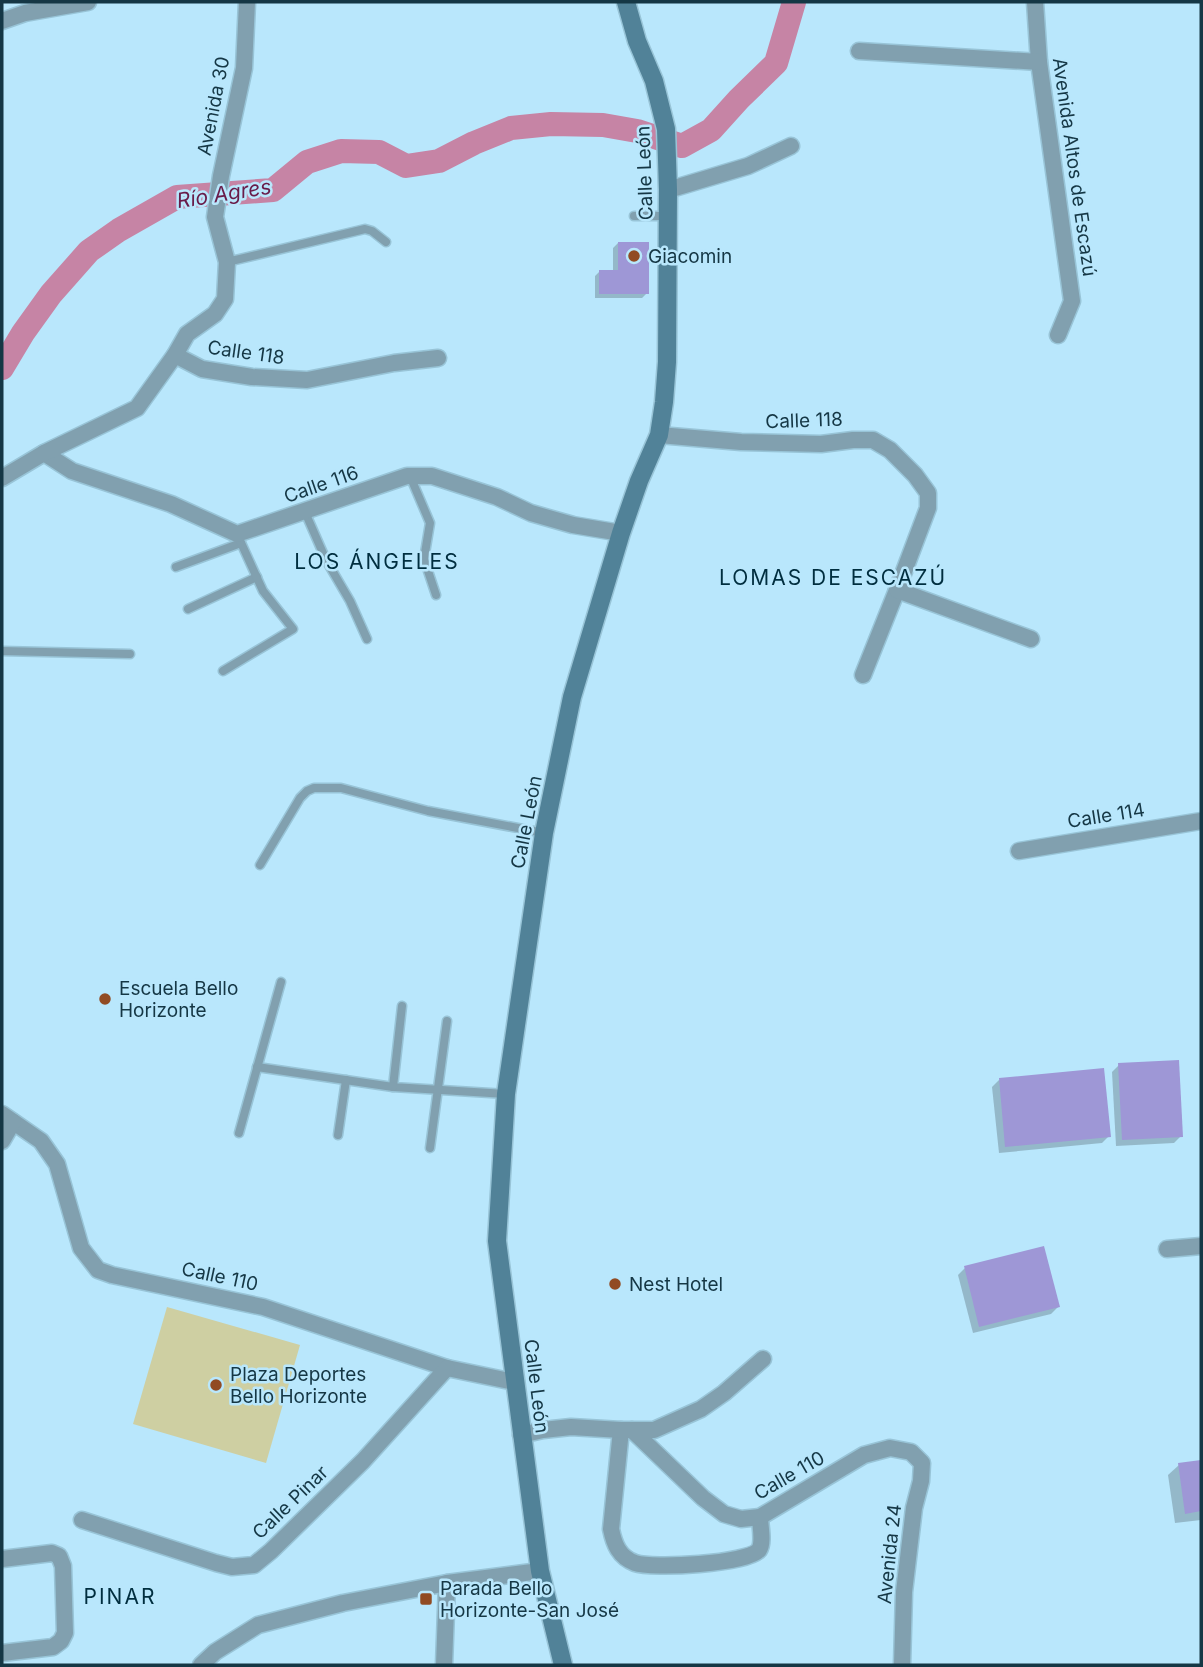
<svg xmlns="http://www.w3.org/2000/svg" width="1203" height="1667" font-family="Inter,sans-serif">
  <rect width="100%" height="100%" fill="#b9e7fc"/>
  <path fill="#cecfa2" d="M167 1307 300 1345 266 1463 133 1424Z"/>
  <g fill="#0003">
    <path d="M618 243 647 293 642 298H595V276L600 271H613V248Z"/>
    <path d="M1119 1065 1181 1136 1174 1143 1116 1146 1112 1072Z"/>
    <path d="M999 1080 1109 1136 1102 1143 999 1153 992 1087Z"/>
    <path d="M965 1268 1058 1307 1051 1314 973 1333 958 1275Z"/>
    <path d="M1201 1462V1520L1175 1523 1168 1475 1179 1465Z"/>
  </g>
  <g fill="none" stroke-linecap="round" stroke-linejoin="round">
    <path stroke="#c684a5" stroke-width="24" d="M2 368 23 333 51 294 89 251 119 230 177 197 273 190 307 162 341 151 379 152 406 166 439 161 474 143 511 128 551 124 603 125 637 131 682 146 711 130 739 99 776 63 794 2"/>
  </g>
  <g fill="#9e97d6">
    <path d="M618 242H649V294H599V270H618Z"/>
    <path d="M1179 1060 1183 1137 1122 1140 1118 1063Z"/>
    <path d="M1104 1068 1111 1137 1005 1147 999 1078Z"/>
    <path d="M1044 1246 1060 1307 979 1327 964 1266Z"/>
    <path d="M1201 1460V1511L1185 1514 1178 1463Z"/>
  </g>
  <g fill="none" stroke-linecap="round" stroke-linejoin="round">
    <defs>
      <g id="lane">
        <path d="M634 216H667"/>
        <path d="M227 262 365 229 372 231 386 242"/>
        <path d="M410 476 430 523 424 559 436 595"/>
        <path d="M305 512 326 560 350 601 367 639"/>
        <path d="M176 567 241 543"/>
        <path d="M188 609 257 577"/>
        <path d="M2 651 130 654"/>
        <path d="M223 671 293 629 263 591 237 534"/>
        <path d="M260 865 300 798 307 791 314 788H341L428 811 544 833"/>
        <path d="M402 1006 393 1087 506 1094"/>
        <path d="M257 1067 393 1087"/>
        <path d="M239 1133 281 982"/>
        <path d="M338 1135 346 1080"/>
        <path d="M430 1148 447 1021"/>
      </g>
      <g id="street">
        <path d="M1035 2 1039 62 1072 301 1058 335"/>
        <path d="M2 21 25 13 88 2"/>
        <path d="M859 51 1039 62"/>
        <path d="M668 190 748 166 791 146"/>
        <path d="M175 355 202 369 252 377 307 380 394 363 438 358"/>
        <path d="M659 435 741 442 821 444 853 440H873L890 450 915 475 928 493V508L897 590 863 675"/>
        <path d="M44 453 72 471 171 504 237 534 407 476H432L497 497 531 513 573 525 621 533"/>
        <path d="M2 478 44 453 137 408 175 355 187 334 215 314 225 299 227 262 215 217 221 176 244 68 247 2"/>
        <path d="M897 590 1031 639"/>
        <path d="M1019 851 1201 821"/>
        <path d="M2 1114 41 1141 57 1164 81 1248 98 1270 112 1275 263 1307 447 1368 514 1382"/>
        <path d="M2 1141 13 1122"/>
        <path d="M1167 1249 1201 1246"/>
        <path d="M621 1430 611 1529C614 1544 619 1557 635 1563 652 1569 748 1564 759 1550 764 1542 760 1526 760 1517"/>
        <path d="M632 1430 703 1498 724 1514 741 1519 760 1517 864 1455 890 1448 911 1452 922 1463 921 1481 914 1508 904 1592 902 1665"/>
        <path d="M521 1435 543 1430 571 1427 621 1430H654L701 1409 724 1393 763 1359"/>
        <path d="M82 1520 216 1563 232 1567 254 1565 271 1551 363 1461 447 1368"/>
        <path d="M2 1559 52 1553 59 1556 63 1566 65 1633 61 1641 53 1647 2 1653"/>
        <path d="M201 1665 215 1652 258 1625 343 1603 447 1583 540 1571"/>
        <path d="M444 1665 447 1583"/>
      </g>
      <path id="secondary" d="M563 1665 540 1571 497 1241 506 1094 544 833 572 697 621 533 639 481 659 435 664 402 667 362 668 190 666 129 654 81 637 41 626 2"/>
    </defs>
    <use href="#lane" stroke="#98c4d7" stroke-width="11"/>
    <use href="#street" stroke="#98c4d7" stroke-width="19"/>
    <use href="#secondary" stroke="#98c4d7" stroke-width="21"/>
    <use href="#lane" stroke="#81a0af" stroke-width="8"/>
    <use href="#street" stroke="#81a0af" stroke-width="16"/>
    <use href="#secondary" stroke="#518298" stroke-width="18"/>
  </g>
  <g fill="#914b23" stroke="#b9e7fc" stroke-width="2.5">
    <circle cx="634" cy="256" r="7"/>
    <circle cx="105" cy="999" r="7"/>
    <circle cx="615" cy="1284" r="7"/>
    <circle cx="216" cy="1385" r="7"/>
    <rect x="419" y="1592" width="14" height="14" rx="3.5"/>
  </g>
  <g text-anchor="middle" stroke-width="5" stroke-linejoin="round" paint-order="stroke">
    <g font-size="19" fill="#153745" stroke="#b9e7fc">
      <text transform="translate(213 106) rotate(-79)" y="7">Avenida 30</text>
      <text transform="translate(1075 167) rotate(82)" y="7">Avenida Altos de Escazú</text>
      <text transform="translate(644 173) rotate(-92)" y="7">Calle León</text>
      <text transform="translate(246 352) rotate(8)" y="7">Calle 118</text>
      <text transform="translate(804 420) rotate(-2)" y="7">Calle 118</text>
      <text transform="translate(321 484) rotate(-19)" y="7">Calle 116</text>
      <text transform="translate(1106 815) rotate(-9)" y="7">Calle 114</text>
      <text transform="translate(526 822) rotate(-79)" y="7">Calle León</text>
      <text transform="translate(220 1276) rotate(12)" y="7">Calle 110</text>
      <text transform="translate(537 1386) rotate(83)" y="7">Calle León</text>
      <text transform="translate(789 1475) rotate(-30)" y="7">Calle 110</text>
      <text transform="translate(290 1502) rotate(-44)" y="7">Calle Pinar</text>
      <text transform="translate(889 1554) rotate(-84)" y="7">Avenida 24</text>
    </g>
    <g font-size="19" fill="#153745" stroke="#b9e7fc" text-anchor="start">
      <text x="648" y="263">Giacomin</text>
      <text x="119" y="995">Escuela Bello<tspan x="119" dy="22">Horizonte</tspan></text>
      <text x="629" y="1291">Nest Hotel</text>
      <text x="230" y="1381">Plaza Deportes<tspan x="230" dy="22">Bello Horizonte</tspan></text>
      <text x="440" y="1595">Parada Bello<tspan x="440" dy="22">Horizonte-San José</tspan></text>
    </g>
    <g font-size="21" font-style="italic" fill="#691b49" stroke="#b9e7fc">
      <text transform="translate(224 194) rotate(-9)" y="7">Río Agres</text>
    </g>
    <g font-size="21" letter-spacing="2" fill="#002e3f" stroke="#b9e7fc">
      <text x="377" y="569">LOS ÁNGELES</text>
      <text x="833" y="585">LOMAS DE ESCAZÚ</text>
      <text x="120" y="1604">PINAR</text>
    </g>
  </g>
  <rect width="1203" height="1667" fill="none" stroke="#153745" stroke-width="7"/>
</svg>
